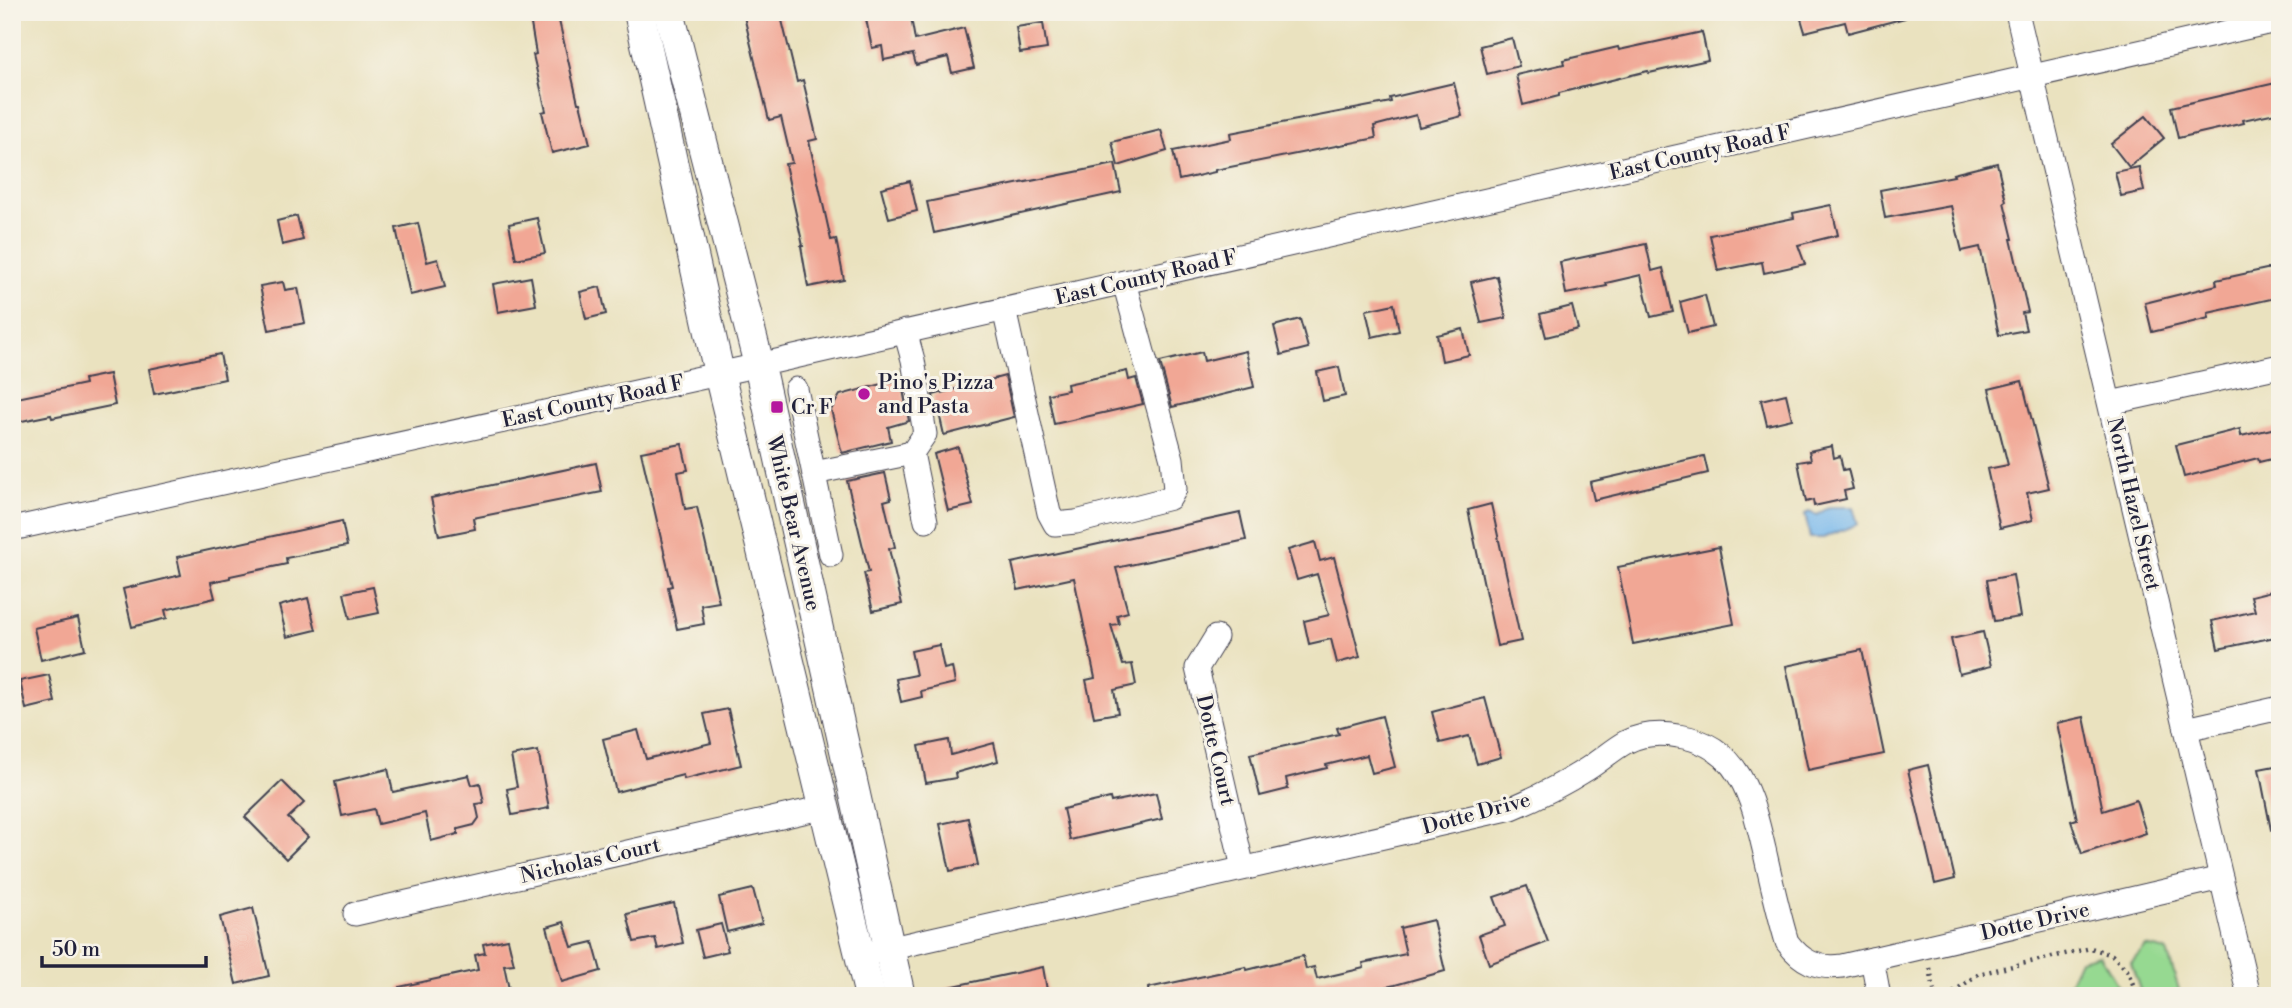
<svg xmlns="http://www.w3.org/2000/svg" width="2292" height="1008" font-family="'Libre Bodoni',serif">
  <rect width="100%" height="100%" fill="#f7f3e8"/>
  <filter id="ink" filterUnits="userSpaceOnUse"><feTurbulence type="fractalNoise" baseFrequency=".0143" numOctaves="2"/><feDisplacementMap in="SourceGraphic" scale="14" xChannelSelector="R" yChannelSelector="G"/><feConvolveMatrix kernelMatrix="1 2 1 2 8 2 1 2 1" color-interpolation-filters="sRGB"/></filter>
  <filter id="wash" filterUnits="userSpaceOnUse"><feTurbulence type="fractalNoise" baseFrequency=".00686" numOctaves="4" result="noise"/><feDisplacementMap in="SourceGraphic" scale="28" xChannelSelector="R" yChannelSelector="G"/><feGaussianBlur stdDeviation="1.57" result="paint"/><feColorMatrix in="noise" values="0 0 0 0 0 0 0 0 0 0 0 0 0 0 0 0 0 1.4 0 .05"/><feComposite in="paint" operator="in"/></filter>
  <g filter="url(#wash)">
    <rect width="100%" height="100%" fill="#eae2bf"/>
    <g fill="#96d991" stroke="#5c7e66" stroke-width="2">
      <path d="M2146 946 2167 951 2181 996H2142L2131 963Z"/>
      <path d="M2100 955 2124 996H2072L2067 988 2080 960Z"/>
    </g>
    <path fill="#77b8ec" stroke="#4c6d94" stroke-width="2" d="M1829 507H1853L1858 524 1823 538H1810L1805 514 1809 512 1817 515Z"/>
    <g id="blocks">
      <g fill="#f1a795">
        <path d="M529 12H557L578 103H580L590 144 552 153 542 112 546 111 533 55 536 54Z"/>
        <path d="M743 12H780L797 82 803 80 817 139 809 141 831 240 836 239 844 280 808 287 801 246H803L785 164 792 163 781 117 769 120Z"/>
        <path d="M899 12H910L915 40 964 28 974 68 952 73 948 57 916 65 913 54 884 60 882 46 872 48 866 19Z"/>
        <path d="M1799 12H1904L1905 18 1848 33 1845 22 1805 32Z"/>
        <path d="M1043 23 1047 49 1020 53 1016 27Z"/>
        <path d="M1702 32 1708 60 1649 73 1648 71 1559 93V96L1523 105 1516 75 1564 64 1563 60 1618 47 1619 50Z"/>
        <path d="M1512 38 1519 66 1487 74 1480 46Z"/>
        <path d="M2280 82V112L2243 120 2244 123 2178 138 2171 107Z"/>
        <path d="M1454 83 1462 116 1419 127 1416 115 1374 126 1376 138 1215 170V172L1179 180 1173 151 1231 139 1230 133 1391 102 1390 98Z"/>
        <path d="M2146 116 2164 138 2129 167 2111 144Z"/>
        <path d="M1161 130 1167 151 1118 166 1112 142Z"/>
        <path d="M1997 163 2006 201 2004 202 2013 239H2011L2028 312 2022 313 2026 330 1999 335 1980 247 1962 251 1951 206 1885 218 1880 190 1954 176 1953 174Z"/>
        <path d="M1115 164 1121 192 934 233 927 202Z"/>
        <path d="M2139 167 2144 191 2121 196 2115 172Z"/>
        <path d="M910 181 917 211 889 218 881 188Z"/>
        <path d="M1831 205 1838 235 1798 245 1805 264 1764 273 1762 262 1718 271 1710 235 1794 218 1793 213Z"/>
        <path d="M297 216 303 240 282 245 277 221Z"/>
        <path d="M537 218 545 253 516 259 509 224Z"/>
        <path d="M418 223 427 262 438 259 445 287 410 295 396 228Z"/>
        <path d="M1646 244 1652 271 1663 268 1673 312 1651 317 1641 275 1606 283 1607 286 1566 294 1560 262Z"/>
        <path d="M2280 266V297L2208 313 2209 318 2152 332 2145 303 2217 285 2216 280Z"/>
        <path d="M1497 276 1506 318 1481 323 1471 282Z"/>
        <path d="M531 277 536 305 498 312 493 284Z"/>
        <path d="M283 282 285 290 298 288 305 323 269 330 260 286Z"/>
        <path d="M600 287 606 314 586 319 580 292Z"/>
        <path d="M1705 295 1713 327 1688 333 1680 302Z"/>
        <path d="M1394 304 1399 331 1372 337 1366 310Z"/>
        <path d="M1572 306 1578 329 1546 337 1540 314Z"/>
        <path d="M1300 319 1308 348 1281 355 1274 326Z"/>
        <path d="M1463 329 1469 355 1442 361 1437 335Z"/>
        <path d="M1246 351 1254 387 1172 407 1160 362 1202 352 1204 361Z"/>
        <path d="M220 354 225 379 154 394 149 369Z"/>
        <path d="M1339 367 1345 396 1323 401 1317 372Z"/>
        <path d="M1127 371 1129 380 1136 378 1143 404 1054 424 1048 394 1068 390 1067 384Z"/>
        <path d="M109 374 115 405 52 418 51 415 12 423V399L85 384 84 379Z"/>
        <path d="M1005 376 1014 417 944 435 939 413 936 414 933 395Z"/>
        <path d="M901 379 909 421 888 427 891 441 842 453 831 410 840 395Z"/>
        <path d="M2022 381 2049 488 2027 493 2033 520 2000 528 1987 469 2008 465 1989 389Z"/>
        <path d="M1786 394 1792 419 1767 425 1761 400Z"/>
        <path d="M2280 427V457L2259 462 2258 458 2184 477 2176 445 2240 429 2241 436Z"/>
        <path d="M682 444 688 470 678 472 685 509 697 507 719 602 701 605 704 624 677 629 668 587 672 586 641 452Z"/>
        <path d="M1832 446 1834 458 1840 456 1843 470 1848 469 1853 489 1844 491 1846 499 1814 506 1813 500 1806 502 1798 462 1811 460 1809 451Z"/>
        <path d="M958 447 973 505 948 511 934 454Z"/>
        <path d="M1704 456 1708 473 1594 500 1590 482Z"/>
        <path d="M596 463 602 492 473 518 475 529 439 536 431 498Z"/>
        <path d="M885 473 891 499 884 501 895 547 889 549 902 604 873 611 864 573 869 572 847 481Z"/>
        <path d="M1491 504 1521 641 1497 646 1468 510Z"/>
        <path d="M1240 513 1246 540 1116 568 1128 612 1117 615 1119 624 1111 625 1123 665 1132 664 1136 685 1114 690 1118 713 1094 717 1086 680 1095 678 1074 578 1018 590 1012 563Z"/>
        <path d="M342 521 347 546 286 558 287 564 230 576V578L211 582 215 598 165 610 167 618 132 627 123 589 181 575 177 557Z"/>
        <path d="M1315 542 1320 561 1334 557 1360 657 1337 663 1331 639 1309 644 1304 621 1329 615 1317 574 1297 580 1288 550Z"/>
        <path d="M1719 547 1734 624 1633 644 1618 567Z"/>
        <path d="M2013 575 2020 617 1994 621 1987 580Z"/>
        <path d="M373 587 379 613 350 619 344 593Z"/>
        <path d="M2275 590 2280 613V636L2218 649 2212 621 2255 611 2251 596Z"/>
        <path d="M308 598 316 630 287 637 279 606Z"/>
        <path d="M78 618 85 649 41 660 34 628Z"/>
        <path d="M1983 632 1991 666 1959 674 1951 639Z"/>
        <path d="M939 645 944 669 952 667 955 683 921 691 922 697 901 702 896 679 916 675 911 651Z"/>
        <path d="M1862 650 1884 754 1808 770 1786 666Z"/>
        <path d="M49 675 55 702 26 709 20 681Z"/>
        <path d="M1485 698 1501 757 1477 764 1469 736 1440 743 1432 712Z"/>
        <path d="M728 709 741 765 684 779 683 775 616 792 603 739 638 730 646 759 711 743 704 714Z"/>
        <path d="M1382 716 1395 767 1372 773 1367 755 1326 765 1327 768 1286 778 1288 789 1260 796 1250 754 1339 734 1337 728Z"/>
        <path d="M2084 717 2103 811 2136 800 2146 833 2082 854 2071 821 2077 819 2057 723Z"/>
        <path d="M949 740 951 755 994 743 998 761 955 773 956 778 926 783 919 746Z"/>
        <path d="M538 751 549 808 512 815 507 789 517 787 511 756Z"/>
        <path d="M1928 765 1955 879 1935 884 1908 770Z"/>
        <path d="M2280 765V829L2271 830 2259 769Z"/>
        <path d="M388 769 393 792 469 775 472 785 480 783 484 803 476 804 479 818 474 825 458 829V834L431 841 425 813 378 824 374 809 342 816 335 782Z"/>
        <path d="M282 781 304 803 288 818 308 837 286 859 245 817Z"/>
        <path d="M1156 793 1162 819 1070 840 1063 809 1110 798 1111 802Z"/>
        <path d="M968 818 978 865 950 871 940 824Z"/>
        <path d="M1527 886 1548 942 1489 964 1479 935 1505 926 1494 897Z"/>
        <path d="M753 889 762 923 727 932 719 897Z"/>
        <path d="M674 903 683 943 658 949 655 938 634 942 627 914Z"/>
        <path d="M253 908 269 976 236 984 220 917Z"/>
        <path d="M1433 920 1445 971 1395 985 1344 996H1149L1148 988 1246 967 1247 970 1303 956 1306 969 1314 967 1317 979 1364 968 1363 963 1406 954 1400 928Z"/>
        <path d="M564 922 572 947 593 942 601 971 562 982 547 927Z"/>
        <path d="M721 924 728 951 703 957 696 930Z"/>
        <path d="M508 939 514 964 504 965 510 994 501 996H400L399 987 478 970 475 955 485 953 483 944Z"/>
        <path d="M1043 967 1048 996H945L944 988Z"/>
      </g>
    </g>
  </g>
  <g filter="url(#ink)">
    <use href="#blocks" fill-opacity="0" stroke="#403f4f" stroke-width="2"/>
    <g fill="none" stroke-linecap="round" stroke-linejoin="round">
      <defs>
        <g id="minor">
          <path d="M2017 12 2249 996"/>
          <path d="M1004 309 1049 513 1055 524 1076 522 1170 498 1175 489 1172 459 1124 282"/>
          <path d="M905 331 913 360 925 434 912 453 926 521"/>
          <path d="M796 389 831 555"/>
          <path d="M2110 403 2280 366"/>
          <path d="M814 473 912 453"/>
          <path d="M12 529 759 365 2280 20"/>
          <path d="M1216 637 1197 668 1243 868"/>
          <path d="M2186 729 2280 708"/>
          <path d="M355 914 825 807"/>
          <path d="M874 952 1512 808C1538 797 1562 785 1587 769 1600 761 1613 749 1626 742 1642 734 1661 733 1678 736 1740 745 1752 798 1764 849 1771 880 1778 912 1787 942 1802 962 1817 969 1842 966L2221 878"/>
          <path d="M1872 959 1879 996"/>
        </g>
        <g id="major">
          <path d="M639 12 719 373 870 996"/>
          <path d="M669 12 759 365 900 996"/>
        </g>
      </defs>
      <use href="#minor" stroke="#403f4f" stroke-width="25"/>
      <use href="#major" stroke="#403f4f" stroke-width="32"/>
      <g stroke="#403f4f" stroke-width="4.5" stroke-dasharray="2 5" stroke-linecap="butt">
        <path d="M1930 968 1935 996"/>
        <path d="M1948 996 1978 974 2091 948 2112 955 2127 970 2138 996"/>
      </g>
      <use href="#minor" stroke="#fff" stroke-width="23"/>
      <use href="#major" stroke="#fff" stroke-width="30"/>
    </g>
  </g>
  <g fill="#b5179e" stroke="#f7f3e8" stroke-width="2.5">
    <circle cx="864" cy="394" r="7"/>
    <rect x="770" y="400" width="14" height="14" rx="3.5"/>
  </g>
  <g text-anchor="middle" stroke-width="6" stroke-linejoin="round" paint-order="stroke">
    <g font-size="21" fill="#22223b" stroke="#f7f3e8">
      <text transform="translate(1700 152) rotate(-13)" y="7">East County Road F</text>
      <text transform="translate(1146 277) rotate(-13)" y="7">East County Road F</text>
      <text transform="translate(593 401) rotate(-12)" y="7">East County Road F</text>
      <text transform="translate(2134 504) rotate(77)" y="7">North Hazel Street</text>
      <text transform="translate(794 523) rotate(77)" y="7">White Bear Avenue</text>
      <text transform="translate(1216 750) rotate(77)" y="7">Dotte Court</text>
      <text transform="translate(1476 813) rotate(-15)" y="7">Dotte Drive</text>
      <text transform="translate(590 860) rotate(-13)" y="7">Nicholas Court</text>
      <text transform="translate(2035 921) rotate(-13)" y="7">Dotte Drive</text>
    </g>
    <g font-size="21" fill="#22223b" stroke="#f7f3e8" text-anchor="start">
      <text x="878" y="389">Pino's Pizza<tspan x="878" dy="24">and Pasta</tspan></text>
      <text x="791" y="414">Cr F</text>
    </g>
  </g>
  <rect width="2292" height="1008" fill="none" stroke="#f7f3e8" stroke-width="42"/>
  <path d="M42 956v10h164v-10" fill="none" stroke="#22223b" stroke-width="3.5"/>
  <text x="52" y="956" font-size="21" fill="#22223b" stroke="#f7f3e8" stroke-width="5" paint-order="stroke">50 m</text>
</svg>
